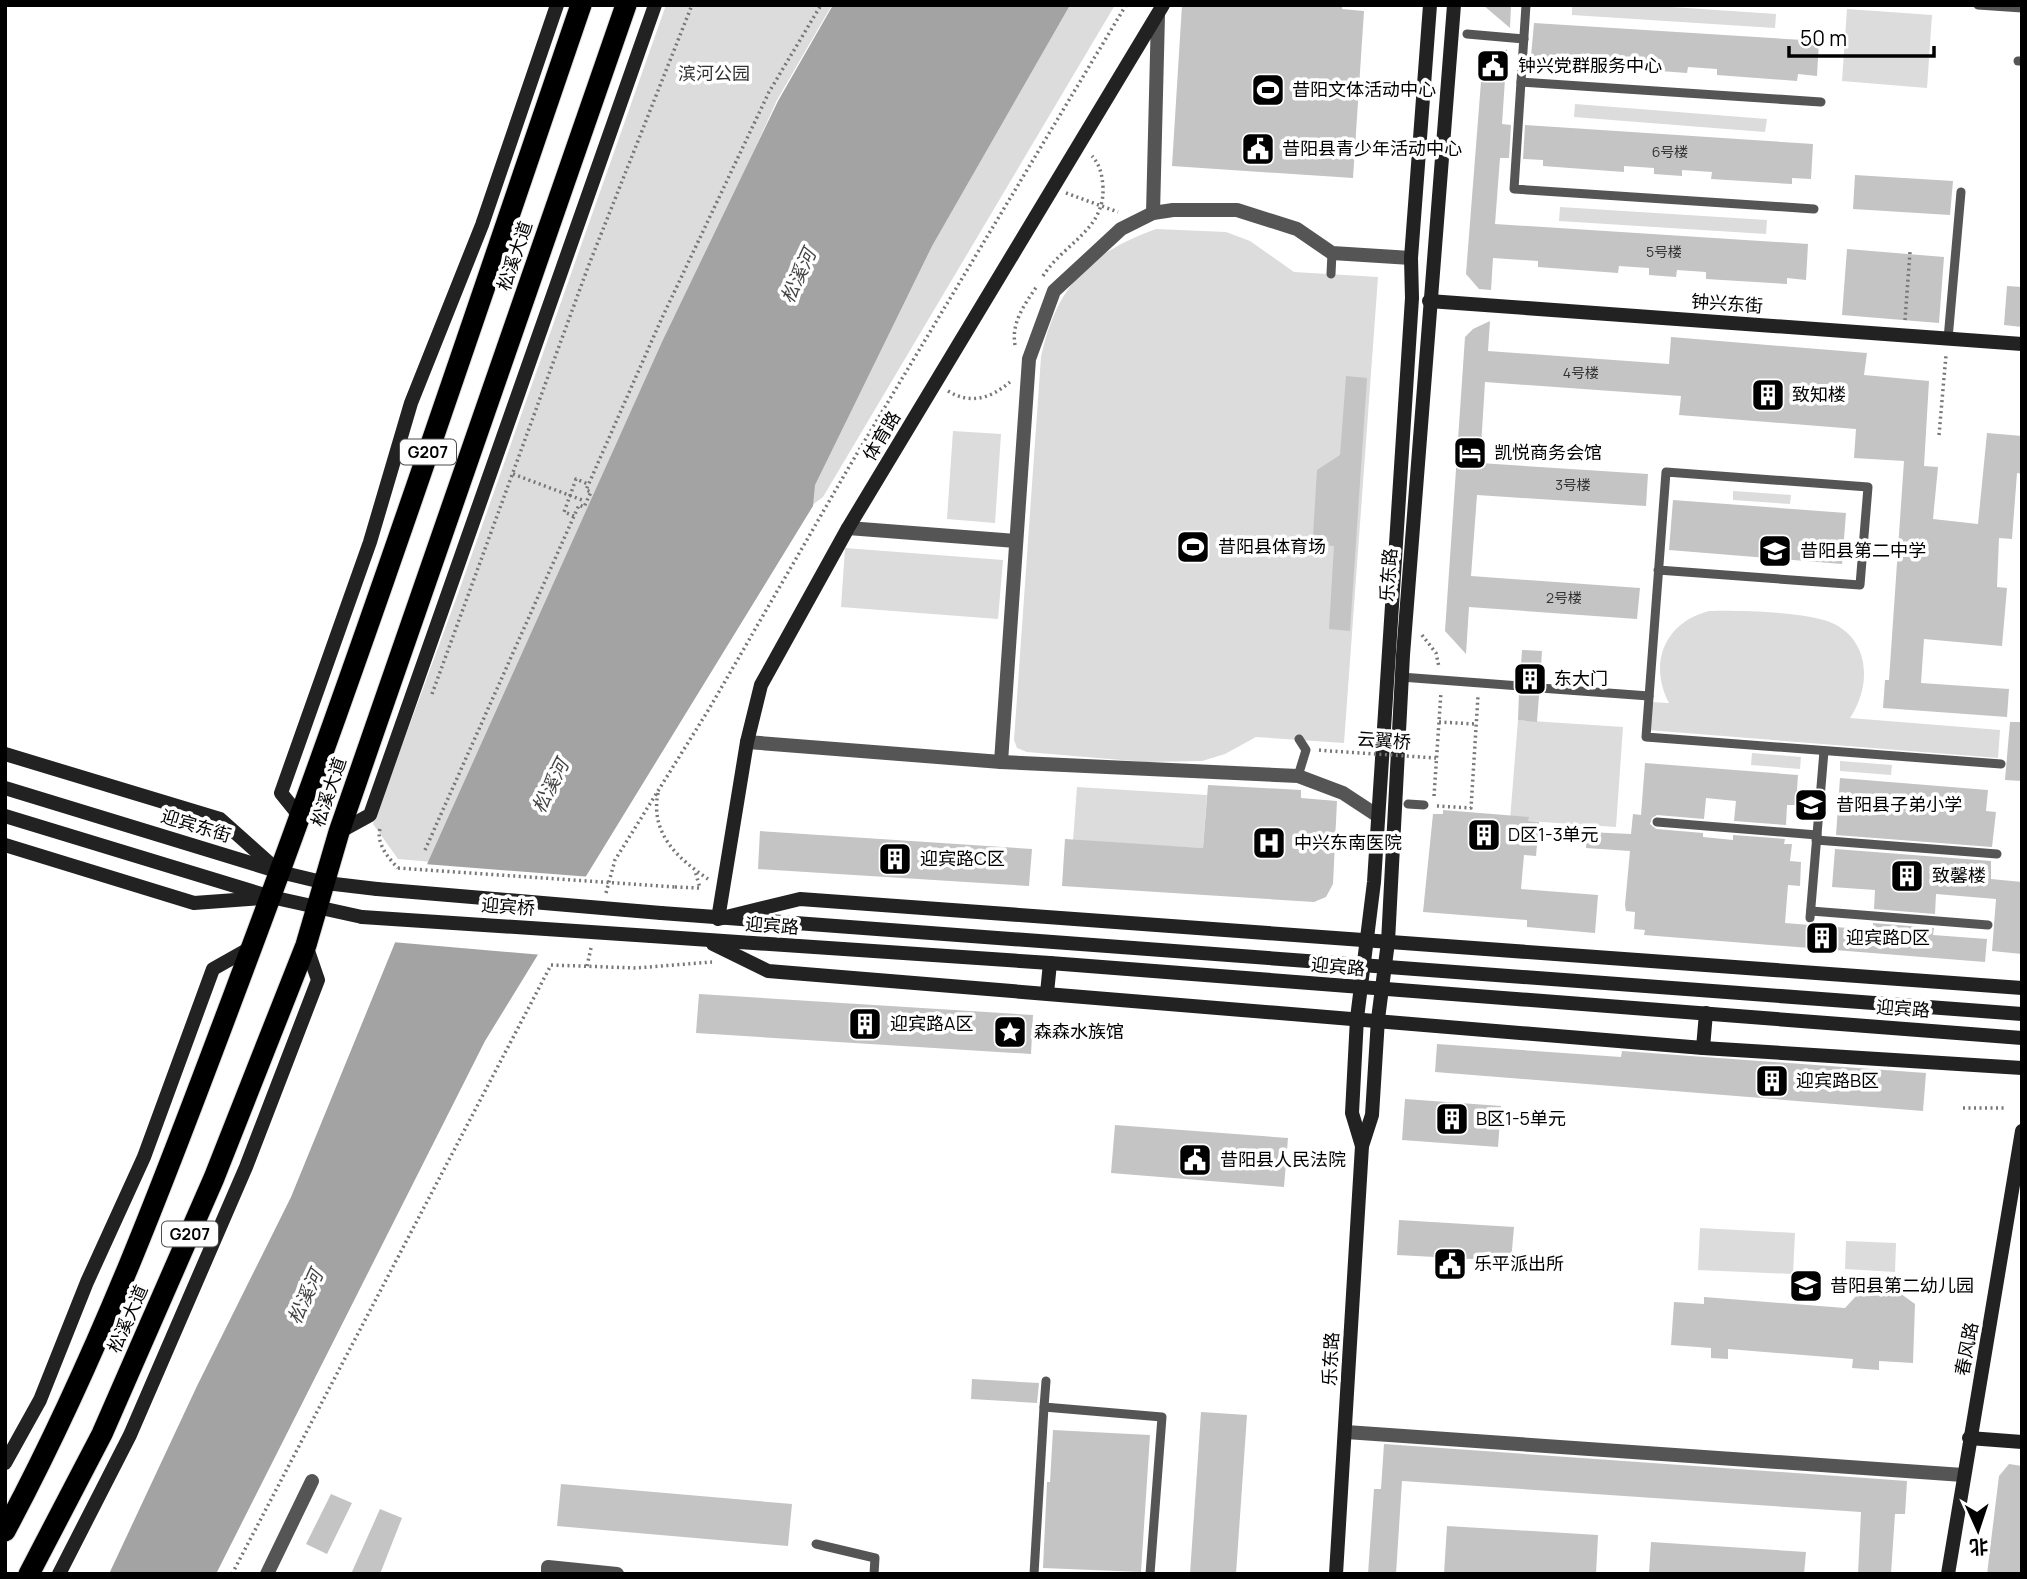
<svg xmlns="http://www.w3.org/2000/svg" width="2027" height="1579" font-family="Manrope,'Noto Sans SC',sans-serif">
  <rect width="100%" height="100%" fill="#fff"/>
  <g fill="#dcdcdc">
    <path d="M666 5H832L777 100 432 862 398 859 373 824 459 591Z"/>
    <path d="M1053 5H1115L823 497 806 510 810 482Z"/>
    <path d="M1572 5H1642L1776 14 1775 28 1572 15Z"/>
    <path d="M1847 9 1932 15 1927 88 1842 81Z"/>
    <path d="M1575 104 1767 119 1765 132 1574 117Z"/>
    <path d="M1560 207 1767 220 1766 234 1559 221Z"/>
    <path d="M1156 229 1226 232 1250 241 1294 272 1378 277 1344 743 1256 737 1225 754 1202 761 1145 762 1027 752 1017 748 1014 740 1041 357C1056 287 1089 253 1156 229Z"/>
    <path d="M953 431 1001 434 995 523 947 519Z"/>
    <path d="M1733 491 1791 495 1790 504 1733 500Z"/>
    <path d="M845 548 1003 560 998 619 841 607Z"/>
    <path d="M1709 611C1739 610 1797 612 1824 620 1870 634 1873 684 1850 718L2000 730 1998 758 1648 730 1651 702 1669 703C1648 663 1665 622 1709 611Z"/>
    <path d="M1518 720 1623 727 1616 827 1528 821V817L1510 820Z"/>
    <path d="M1752 753 1801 757 1800 769 1751 765Z"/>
    <path d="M1840 761 1892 765 1891 775 1840 771Z"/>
    <path d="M1077 787 1207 795 1203 848 1073 841Z"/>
    <path d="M1700 1228 1795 1233 1793 1274 1698 1270Z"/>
    <path d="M1846 1241 1896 1243 1895 1272 1845 1269Z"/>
  </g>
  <path fill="#a3a3a3" d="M833 5H1070L932 246 815 485 813 506 485 1041 216 1574H109L197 1386 291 1197 428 862 662 342 778 101Z"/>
  <path fill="#fff" d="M424 864 591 877 543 955 392 942Z"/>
  <g fill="#c4c4c4">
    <path d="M1182 5H1342V9L1364 11 1353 178 1172 166Z"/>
    <path d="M1483 5H1511L1510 28Z"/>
    <path d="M1534 23 1819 41 1817 76 1798 74 1797 81 1717 75V69L1688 67 1687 73 1660 71V65L1630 63 1629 69 1548 63 1549 57 1531 56Z"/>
    <path d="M1507 49 1502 124 1511 125 1509 158H1500L1495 224 1808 244 1806 280 1787 278V284L1706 279V272L1677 270 1676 277 1649 275V268L1619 266 1618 273 1538 267V261L1493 258 1491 290 1479 289 1466 274 1482 69Z"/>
    <path d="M1525 125 1813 144 1811 179 1792 178V184L1711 179 1712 172 1682 170V176L1654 174V168L1624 166V172L1543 166V160L1523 159Z"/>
    <path d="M1855 175 1953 181 1950 215 1853 209Z"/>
    <path d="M1847 249 1944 257 1939 323 1842 315Z"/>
    <path d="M2007 286 2022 287V327L2004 325Z"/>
    <path d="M1490 321 1488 351 1669 364 1671 337 1867 353 1864 375 1929 381 1924 466 1938 467 1933 519 1978 524 1987 433 2022 436V474L2017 473 2012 539 1999 538 1997 587 2007 588 2002 646 1924 639 1921 683 2009 689 2007 717 1883 708 1885 680H1889L1904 461 1854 458 1856 429 1679 415 1681 396 1485 382 1480 463 1648 474 1646 506 1477 495 1471 576 1640 588 1637 619 1469 607 1466 654 1445 631 1465 337 1473 329Z"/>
    <path d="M1346 376 1367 378 1350 631 1329 629 1334 546 1324 545 1313 536 1317 470 1340 455Z"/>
    <path d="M1673 500 1846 513 1842 564 1669 550Z"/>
    <path d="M1522 650 1542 651 1540 681 1533 688 1539 695 1537 722 1518 720 1519 693 1527 686 1520 679Z"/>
    <path d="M2010 722H2022V781L2005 780Z"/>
    <path d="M1645 763 1798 775 1796 805H1787L1786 825 1734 821 1736 801 1706 798 1704 819 1657 815 1652 818 1650 824 1656 829 1703 833V837L1733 840V835L1785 839 1784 844H1792L1790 861 1801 862 1800 886 1788 885 1785 923 1873 930V923L1934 928 1933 935 1987 939 1985 962 1644 935 1645 930 1634 929 1635 912 1626 911 1625 905 1630 851 1586 848 1587 832 1631 834 1633 814 1641 815Z"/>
    <path d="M1840 778 1988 790 1986 811 1996 812 1992 847 1836 835Z"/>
    <path d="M1208 785 1301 790V798L1337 801 1333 884 1326 897 1314 902 1062 886 1065 839 1203 848Z"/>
    <path d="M1443 810 1529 817 1528 821 1539 822 1536 856 1524 855 1521 889 1598 895 1595 933 1527 927V920L1423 912 1433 814H1443Z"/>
    <path d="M760 831 1032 849 1029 886 758 869Z"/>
    <path d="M1835 849 1991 861V879L2022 882V954L1992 951 1996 899 1936 894 1935 914 1874 909 1875 890 1832 887Z"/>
    <path d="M699 994 1033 1015 1031 1054 696 1033Z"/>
    <path d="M1437 1044 1621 1057 1622 1051 1926 1073 1923 1111 1435 1072Z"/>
    <path d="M1405 1099 1501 1106 1498 1147 1402 1140Z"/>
    <path d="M1115 1125 1288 1138 1284 1187 1111 1173Z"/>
    <path d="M1399 1220 1514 1227 1511 1261 1397 1255Z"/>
    <path d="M1881 1284 1890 1286 1915 1304 1913 1363 1879 1361V1370L1852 1368 1853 1359 1728 1349V1359L1711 1358V1348L1671 1345 1674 1302 1704 1304V1297L1845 1308 1857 1295Z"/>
    <path d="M972 1379 1039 1383 1037 1403 971 1399Z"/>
    <path d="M1201 1412 1247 1415 1236 1574H1190Z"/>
    <path d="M1053 1430 1150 1435 1141 1572 1043 1568 1047 1482H1050Z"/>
    <path d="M1384 1444 1907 1481 1905 1514H1895L1891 1574H1858L1861 1512 1402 1481 1396 1574H1368L1374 1489H1381Z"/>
    <path d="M2009 1464 2022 1466V1574H1987L1999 1476Z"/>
    <path d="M561 1484 792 1504 788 1546 557 1526Z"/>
    <path d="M331 1494 352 1503 327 1554 306 1544Z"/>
    <path d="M380 1509 402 1518 380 1574H351Z"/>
    <path d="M1447 1526 1598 1535 1596 1574H1444Z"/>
    <path d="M1651 1542 1806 1552 1804 1574H1649Z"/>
  </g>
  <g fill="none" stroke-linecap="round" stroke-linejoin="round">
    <defs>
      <g id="highway">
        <path d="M5 1531C102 1350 173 1157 245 965 364 648 471 326 581 5"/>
        <path d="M29 1574 102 1434 214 1178 306 945 339 832 626 5"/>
      </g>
    </defs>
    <use href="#highway" stroke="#dbdbdb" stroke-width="23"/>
    <g stroke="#777" stroke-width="3.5" stroke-dasharray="2 3.5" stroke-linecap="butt">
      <path d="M1066 193 1118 212"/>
      <path d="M1043 276C1064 243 1105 230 1103 187 1102 174 1100 165 1092 156"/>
      <path d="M1905 320 1910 252"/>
      <path d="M1015 345C1011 322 1025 304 1037 286"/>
      <path d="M948 391C971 405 991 398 1010 382"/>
      <path d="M1939 435 1946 355"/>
      <path d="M513 474 582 500"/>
      <path d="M574 516 564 512 576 479 588 484"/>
      <path d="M1422 635 1436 653 1439 667"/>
      <path d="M432 694 588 267 692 5"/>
      <path d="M1439 722 1475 724"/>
      <path d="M1319 750 1330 751"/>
      <path d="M658 793C650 833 677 858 708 879"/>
      <path d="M1434 796 1441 692"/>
      <path d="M1437 806 1471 808 1478 696"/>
      <path d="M380 829C376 843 388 858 398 868"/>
      <path d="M425 850 579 505 584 507 591 492 586 490 661 320 769 92 821 5"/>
      <path d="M675 887 700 888 695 871"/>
      <path d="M606 893 615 860 709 709 849 467 1126 5"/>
      <path d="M587 966 591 948"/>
      <path d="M1963 1108H2004"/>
      <path d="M232 1574 551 965 636 968 712 962"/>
    </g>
    <g stroke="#555" stroke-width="9">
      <path d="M1526 5 1514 189 1814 209"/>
      <path d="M1978 5 2022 8"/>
      <path d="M1467 34 1524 39"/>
      <path d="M2018 61H2022"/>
      <path d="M1521 82 1821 102"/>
      <path d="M1331 274 1332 253"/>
      <path d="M1948 339 1961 192"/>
      <path d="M1658 570 1860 585 1868 487 1666 472 1646 737 2001 764"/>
      <path d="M1401 677 1520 686"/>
      <path d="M1540 688 1649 696"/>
      <path d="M1298 776 1306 750 1299 739"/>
      <path d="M1408 804 1424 805"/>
      <path d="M1657 822 1817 835"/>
      <path d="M1816 840 1997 854"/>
      <path d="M1811 911 1988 925"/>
      <path d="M1810 918 1824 751"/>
      <path d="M1046 1381 1044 1407 1162 1417 1150 1574"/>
      <path d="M816 1544 875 1558 874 1574"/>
      <path d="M1034 1574 1044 1407"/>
    </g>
    <g stroke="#555" stroke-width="14">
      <path d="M1153 213 1158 15"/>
      <path d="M848 528 1016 541"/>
      <path d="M747 742 1001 762 1298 776 1343 793 1378 816"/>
      <path d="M1001 762 1029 359 1054 291 1121 229 1153 213 1173 210H1237L1297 229 1332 253 1411 258"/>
      <path d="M1346 1432 1963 1475"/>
      <path d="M267 1574 312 1481"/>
      <path d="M548 1574V1567L617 1574"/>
    </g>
    <g stroke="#222" stroke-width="14">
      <path d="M1163 5 848 528 761 685 747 742 718 919 800 899 2022 988"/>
      <path d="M1429 301 2022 344"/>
      <path d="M5 754 220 819 276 869"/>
      <path d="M5 788 280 872 326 883 377 889"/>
      <path d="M5 816 271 897 362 917"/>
      <path d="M302 819 281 793 370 542 411 403 482 225 557 5"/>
      <path d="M339 832 370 815 655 5"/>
      <path d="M5 845 194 903 262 898"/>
      <path d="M661 913 2022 1014"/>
      <path d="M651 936 1050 963 2022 1038"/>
      <path d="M713 944 768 971 1703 1048 2022 1068"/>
      <path d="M1047 993 1050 963"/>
      <path d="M1703 1048 1706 1013"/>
      <path d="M1362 1146 1352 1113 1357 1018 1374 882 1412 298 1411 258 1430 5"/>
      <path d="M1969 1438 2022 1442"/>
      <path d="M5 1463 40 1400 87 1282 144 1157 213 969 252 947"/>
      <path d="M59 1574 130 1435 246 1167 318 980 306 945"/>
      <path d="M1336 1574 1362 1146 1372 1115 1378 1019 1388 942 1403 655 1454 5"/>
      <path d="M1948 1574 2022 1131"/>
    </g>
    <use href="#highway" stroke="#000" stroke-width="21"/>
    <g stroke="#777" stroke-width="3.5" stroke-dasharray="2 3.5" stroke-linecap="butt">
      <path d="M1330 751 1436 758"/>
      <path d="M398 868 675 887"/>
    </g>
    <g stroke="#222" stroke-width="14">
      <path d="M377 889 661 913"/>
      <path d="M362 917 651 936"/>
    </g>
  </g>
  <defs>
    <symbol id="civic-square" viewBox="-11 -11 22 22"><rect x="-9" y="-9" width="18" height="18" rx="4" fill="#000" stroke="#fff"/><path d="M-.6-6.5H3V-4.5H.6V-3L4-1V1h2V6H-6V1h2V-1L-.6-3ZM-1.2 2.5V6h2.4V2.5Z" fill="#fff"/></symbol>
    <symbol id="stadium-square" viewBox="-11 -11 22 22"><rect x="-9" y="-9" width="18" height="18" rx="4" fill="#000" stroke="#fff"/><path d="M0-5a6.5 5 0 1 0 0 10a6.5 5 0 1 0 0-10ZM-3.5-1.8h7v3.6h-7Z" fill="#fff"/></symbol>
    <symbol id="building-square" viewBox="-11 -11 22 22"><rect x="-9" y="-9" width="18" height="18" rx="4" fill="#000" stroke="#fff"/><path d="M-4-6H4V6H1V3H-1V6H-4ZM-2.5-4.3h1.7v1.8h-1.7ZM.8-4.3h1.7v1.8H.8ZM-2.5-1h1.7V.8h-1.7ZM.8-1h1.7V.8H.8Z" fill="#fff"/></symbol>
    <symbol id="hotel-square" viewBox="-11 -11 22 22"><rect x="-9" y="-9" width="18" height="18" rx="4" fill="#000" stroke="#fff"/><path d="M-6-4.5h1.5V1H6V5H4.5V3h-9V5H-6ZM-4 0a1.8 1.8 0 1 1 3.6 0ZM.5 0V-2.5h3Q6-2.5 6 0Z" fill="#fff"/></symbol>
    <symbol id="school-square" viewBox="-11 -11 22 22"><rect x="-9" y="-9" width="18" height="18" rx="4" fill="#000" stroke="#fff"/><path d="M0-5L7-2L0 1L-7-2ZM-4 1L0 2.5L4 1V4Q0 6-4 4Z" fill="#fff"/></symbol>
    <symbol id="hospital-square" viewBox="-11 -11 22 22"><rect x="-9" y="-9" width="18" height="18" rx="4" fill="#000" stroke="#fff"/><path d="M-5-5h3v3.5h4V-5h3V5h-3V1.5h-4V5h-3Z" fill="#fff"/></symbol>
    <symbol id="sight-square" viewBox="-11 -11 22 22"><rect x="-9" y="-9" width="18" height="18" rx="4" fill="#000" stroke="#fff"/><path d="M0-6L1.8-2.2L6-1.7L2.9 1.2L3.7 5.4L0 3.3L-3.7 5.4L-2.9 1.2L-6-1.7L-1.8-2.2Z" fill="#fff"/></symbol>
  </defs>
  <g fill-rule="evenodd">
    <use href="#civic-square" x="1474" y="47" width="38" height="38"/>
    <use href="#stadium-square" x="1249" y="71" width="38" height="38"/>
    <use href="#civic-square" x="1239" y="130" width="38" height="38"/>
    <use href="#building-square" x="1749" y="376" width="38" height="38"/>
    <use href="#hotel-square" x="1451" y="434" width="38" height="38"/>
    <use href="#stadium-square" x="1174" y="528" width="38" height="38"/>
    <use href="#school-square" x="1756" y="532" width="38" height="38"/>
    <use href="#building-square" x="1511" y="660" width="38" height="38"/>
    <use href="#school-square" x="1792" y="786" width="38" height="38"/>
    <use href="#building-square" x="1465" y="816" width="38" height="38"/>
    <use href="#hospital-square" x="1250" y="824" width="38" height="38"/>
    <use href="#building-square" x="876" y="840" width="38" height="38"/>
    <use href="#building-square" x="1888" y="857" width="38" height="38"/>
    <use href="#building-square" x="1803" y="919" width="38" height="38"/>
    <use href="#building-square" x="846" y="1005" width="38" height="38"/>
    <use href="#sight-square" x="991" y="1013" width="38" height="38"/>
    <use href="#building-square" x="1753" y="1062" width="38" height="38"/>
    <use href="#building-square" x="1433" y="1100" width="38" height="38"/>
    <use href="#civic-square" x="1176" y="1141" width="38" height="38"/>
    <use href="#civic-square" x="1431" y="1245" width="38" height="38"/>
    <use href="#school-square" x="1787" y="1267" width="38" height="38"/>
  </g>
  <g text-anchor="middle" stroke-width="7" stroke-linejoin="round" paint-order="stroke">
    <g font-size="14" fill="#313131">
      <text x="1670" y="157">6号楼</text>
      <text x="1664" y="257">5号楼</text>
      <text x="1581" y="378">4号楼</text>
      <text x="1573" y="490">3号楼</text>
      <text x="1564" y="603">2号楼</text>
    </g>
    <g fill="#fff" stroke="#4c4c4c" stroke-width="2">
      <rect x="400" y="439.5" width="56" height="25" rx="5"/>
      <rect x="162" y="1221.5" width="56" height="25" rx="5"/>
    </g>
    <g font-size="16" font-weight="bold" fill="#000">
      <text x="428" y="458">G207</text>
      <text x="190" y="1240">G207</text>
    </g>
    <g font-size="18" fill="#000" stroke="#fff" text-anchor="start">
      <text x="1518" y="72">钟兴党群服务中心</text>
      <text x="1292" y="96">昔阳文体活动中心</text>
      <text x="1282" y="155">昔阳县青少年活动中心</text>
      <text x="1792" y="401">致知楼</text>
      <text x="1494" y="459">凯悦商务会馆</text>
      <text x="1218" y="553">昔阳县体育场</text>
      <text x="1800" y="557">昔阳县第二中学</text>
      <text x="1554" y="685">东大门</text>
      <text x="1836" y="811">昔阳县子弟小学</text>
      <text x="1508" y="841">D区1-3单元</text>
      <text x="1294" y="849">中兴东南医院</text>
      <text x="920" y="865">迎宾路C区</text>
      <text x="1932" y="882">致馨楼</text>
      <text x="1846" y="944">迎宾路D区</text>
      <text x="890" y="1030">迎宾路A区</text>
      <text x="1034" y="1038">森森水族馆</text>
      <text x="1796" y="1087">迎宾路B区</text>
      <text x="1476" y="1125">B区1-5单元</text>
      <text x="1220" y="1166">昔阳县人民法院</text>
      <text x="1474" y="1270">乐平派出所</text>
      <text x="1830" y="1292">昔阳县第二幼儿园</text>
    </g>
    <g font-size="18" fill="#333" stroke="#fff">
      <text x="714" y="80">滨河公园</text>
    </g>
    <g font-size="18" fill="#000" stroke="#fff">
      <text transform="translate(515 256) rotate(-71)" y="6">松溪大道</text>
      <text transform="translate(1727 304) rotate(4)" y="6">钟兴东街</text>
      <text transform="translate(882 436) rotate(-59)" y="6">体育路</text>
      <text transform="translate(1389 575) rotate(-86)" y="6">乐东路</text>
      <text transform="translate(1384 741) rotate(4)" y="6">云翼桥</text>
      <text transform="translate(329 792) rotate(-71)" y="6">松溪大道</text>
      <text transform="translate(196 826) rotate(17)" y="6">迎宾东街</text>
      <text transform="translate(508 907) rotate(4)" y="6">迎宾桥</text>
      <text transform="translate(772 926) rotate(4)" y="6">迎宾路</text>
      <text transform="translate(1338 967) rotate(5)" y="6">迎宾路</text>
      <text transform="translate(1903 1009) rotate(4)" y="6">迎宾路</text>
      <text transform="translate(128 1319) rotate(-66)" y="6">松溪大道</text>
      <text transform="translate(1967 1349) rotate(-79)" y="6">春风路</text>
      <text transform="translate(1331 1359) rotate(-87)" y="6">乐东路</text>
    </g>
    <g font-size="19" font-style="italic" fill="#444" stroke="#fff">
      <text transform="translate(798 276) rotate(-65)" y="7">松溪河</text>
      <text transform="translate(550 786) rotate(-63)" y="7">松溪河</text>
      <text transform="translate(305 1297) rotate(-65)" y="7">松溪河</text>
    </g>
  </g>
  <rect width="2027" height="1579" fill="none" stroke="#000000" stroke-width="14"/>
  <g transform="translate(1978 1530) rotate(177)" stroke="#ffffff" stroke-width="5" paint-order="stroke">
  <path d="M0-5L12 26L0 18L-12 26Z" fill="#000000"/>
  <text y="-10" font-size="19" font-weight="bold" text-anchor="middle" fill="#000000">北</text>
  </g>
  <path d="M1789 46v10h145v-10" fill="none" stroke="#000000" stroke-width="3.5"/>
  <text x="1800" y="46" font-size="21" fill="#000000" stroke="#ffffff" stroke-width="5" paint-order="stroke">50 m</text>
</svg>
